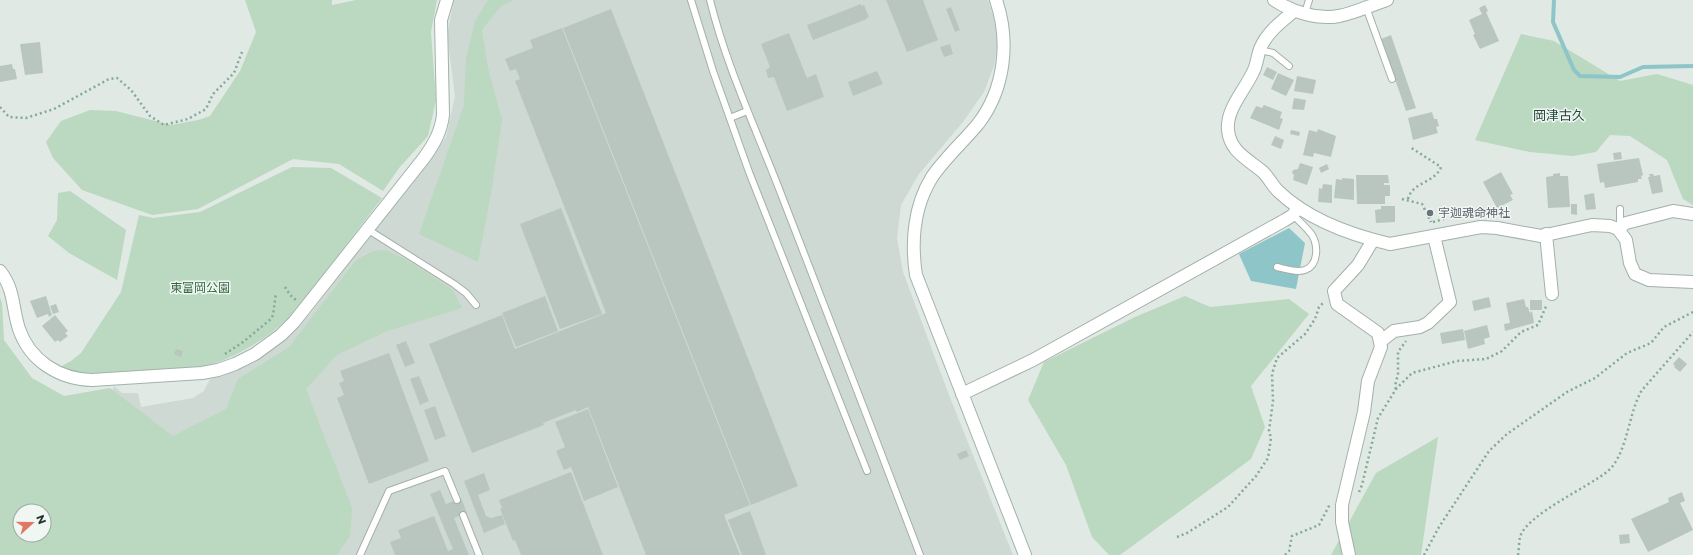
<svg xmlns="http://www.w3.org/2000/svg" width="1693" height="555" font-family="Montserrat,'Noto Sans JP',sans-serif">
  <rect width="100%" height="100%" fill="#e0e9e4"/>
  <path fill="#cfd9d3" d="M454 0H988L994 18 998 44 994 66 984 92 963 122 919 174 901 205 897 238 903 272 949 395 1013 555H54L114 386 122 393H138L141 407 193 398 204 391 210 379 253 362 274 349 289 336 310 314 446 137 455 96 447 35Z"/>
  <g fill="#bbd8c0" fill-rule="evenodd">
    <path d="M245 0H332V5L356 0H437L431 32 436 100 428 136 399 168 383 191 339 164 293 159 198 209 152 215 82 190 53 158 46 142 61 121 90 110 116 111 171 125 198 120 210 116 240 71 256 32Z"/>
    <path d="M488 0H514L501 6 482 30 488 68 502 120 491 193 478 262 419 234 464 105 466 59 475 21Z"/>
    <path d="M1521 34 1554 41 1620 81 1657 74 1693 85V205L1683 199 1667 160 1630 136 1610 135 1596 152 1573 156 1530 152 1475 140Z"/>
    <path d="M292 167 331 168 382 198 293 314C273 333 252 348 226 359 218 363 208 364 200 368L98 373H77L58 368 71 361 81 353 121 292 139 215 153 218 200 212Z"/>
    <path d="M70 191 126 230 117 280 69 253 48 236 57 220 58 193Z"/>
    <path d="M385 250 404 258 453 290 462 308 385 332 337 355 306 389 352 508 350 536 337 555H0V298L2 303 4 340 32 378 64 396 110 388 173 436 226 409 238 379 289 347 356 260 373 251ZM20 511H44V535H20Z"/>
    <path d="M1185 296 1210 307 1289 299 1309 314 1251 386 1265 427 1251 459 1120 555H1109L1092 537 1066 465 1028 400 1044 362 1135 317Z"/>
    <path d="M1438 437 1421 555H1331L1376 473Z"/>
  </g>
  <path fill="#8ec5c8" d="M1289 228 1305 243 1296 289 1251 281 1239 254Z"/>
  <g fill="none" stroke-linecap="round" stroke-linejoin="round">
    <path stroke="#8ec5c8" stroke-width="4" d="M1554 0 1553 22 1574 70 1580 76 1620 77 1643 67 1693 66"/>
  </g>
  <g fill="#b9c6c0">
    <path d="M886 0H923L938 40 907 52Z"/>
    <path d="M861 4V6L864 5 869 17 866 18 867 19 813 40 807 25Z"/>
    <path d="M1485 5 1488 11 1486 12 1499 41 1480 49 1473 35 1475 34 1469 20 1482 14 1479 8Z"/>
    <path d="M951 7 960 30 955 32 946 9Z"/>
    <path d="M611 9 798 486 751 505 563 28Z"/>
    <path d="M562 28 750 505 724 515 740 555H646L588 407 577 412 576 410 543 423 544 425 472 453 429 344 502 315 515 349 606 313 515 81 520 79 516 69 510 71 505 59 533 48 530 40Z"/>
    <path d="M789 33 807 78 816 74 824 97 787 111 774 77 768 78 766 70 770 67 761 44Z"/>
    <path d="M1391 35 1416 108 1406 111 1381 39Z"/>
    <path d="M40 42 43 73 25 75 20 44Z"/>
    <path d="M950 44 953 54 944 57 940 47Z"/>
    <path d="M12 64 13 69H15L17 79 0 82V66Z"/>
    <path d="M1267 67 1277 72 1273 80 1263 75Z"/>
    <path d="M877 71 883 84 853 96 848 82Z"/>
    <path d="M1278 73 1294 80 1286 96 1271 89Z"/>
    <path d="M1297 76 1316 80 1313 94 1294 91Z"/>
    <path d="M1294 98 1306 100 1304 110 1292 109Z"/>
    <path d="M1264 105 1282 112 1280 118 1283 119 1279 130 1250 118 1256 106 1262 108Z"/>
    <path d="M1432 112 1434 119H1437L1439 126 1436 127 1438 133 1413 140 1408 118Z"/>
    <path d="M1318 129 1336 136 1331 157 1314 153 1313 157 1303 155 1309 130 1317 132Z"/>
    <path d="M1291 130 1300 132 1299 136 1290 134Z"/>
    <path d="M1275 136 1284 140 1281 149 1271 145Z"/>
    <path d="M1621 152 1622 159 1614 160 1613 153Z"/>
    <path d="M1639 158 1643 175 1641 176 1642 179H1638V182L1605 188 1604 182 1600 183 1597 164Z"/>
    <path d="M1300 163 1313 167 1307 185 1293 180 1294 175 1292 173 1293 170 1298 169Z"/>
    <path d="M1327 164 1329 169 1321 173 1319 168Z"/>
    <path d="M1501 172 1513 194 1510 195 1513 200 1497 208 1483 182Z"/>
    <path d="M1560 173V176H1568L1570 207 1548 208 1546 177 1553 176V174Z"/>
    <path d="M1649 174H1653L1654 176 1660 175 1663 192 1652 194 1648 177H1650Z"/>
    <path d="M1356 175H1388L1389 183H1384V185H1390V196H1385V204H1357Z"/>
    <path d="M1342 178 1354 179V200L1334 198 1336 179 1342 180Z"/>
    <path d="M1323 184 1332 185V203L1318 202 1319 188 1322 189Z"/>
    <path d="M1594 193 1596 209 1586 210 1584 195Z"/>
    <path d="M1571 204H1577V215L1571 214Z"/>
    <path d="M1381 206H1395V222L1376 223 1375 210 1381 209Z"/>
    <path d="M561 208 602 314 560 329 520 224Z"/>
    <path d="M46 296 52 315 49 317 48 314 37 318 30 301Z"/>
    <path d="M545 296 558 331 516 347 502 313Z"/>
    <path d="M1489 297 1491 307 1474 311 1472 301Z"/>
    <path d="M1524 299 1526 307H1528L1530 313 1532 311 1534 323 1505 331 1504 324 1510 323 1506 303Z"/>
    <rect x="1530" y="300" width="12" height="10"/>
    <path d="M56 304 59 312 53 314 50 306Z"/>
    <path d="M55 315 68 331 65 333 68 336 60 342 58 340 55 342 42 326Z"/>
    <path d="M1487 325 1490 337 1484 339 1485 344 1468 349 1464 331Z"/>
    <path d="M1463 329 1465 340 1442 344 1440 333Z"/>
    <path d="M406 341 415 363 405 367 396 345Z"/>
    <path d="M176 349 183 351 181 357 174 354Z"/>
    <path d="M389 353 429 461 369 484 337 398 344 395 339 383 344 381 340 371Z"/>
    <path d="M1679 357 1687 364 1680 372 1674 367 1675 366 1673 364Z"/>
    <path d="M419 376 429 401 420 405 410 379Z"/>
    <path d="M435 406 446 436 435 440 424 410Z"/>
    <path d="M588 409 618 487 584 501 571 467 564 470 556 451 565 447 555 422Z"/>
    <path d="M966 450 969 456 960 460 957 454Z"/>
    <path d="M571 472 603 555H521L515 540 513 541 500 509 502 508 499 500Z"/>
    <path d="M484 473 490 490 478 495 486 516 491 518 502 515 505 524 484 533 464 481Z"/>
    <path d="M440 490 446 504 461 498 467 513 454 518 469 555H395L390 542 401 538 398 530 434 516 448 551 453 549 430 494Z"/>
    <path d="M1682 492 1685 501 1680 503 1693 530 1648 552 1631 519 1669 502 1668 498Z"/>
    <path d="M750 511 766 555H742L728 520Z"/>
    <path d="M1629 534 1630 543 1620 544 1619 535Z"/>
  </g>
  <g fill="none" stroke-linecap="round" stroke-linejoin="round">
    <defs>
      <g id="lane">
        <path d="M691 0 713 71 749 172 867 471"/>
        <path d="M710 0C727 69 758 133 783 199 829 318 875 436 920 555"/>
        <path d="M1366 7 1392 79"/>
        <path d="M1305 13 1309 0"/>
        <path d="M1260 50 1273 53 1289 66"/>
        <path d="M730 118 747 111"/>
        <path d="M1618 227 1620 225V209"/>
        <path d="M367 229 454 284 466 293 476 305"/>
        <path d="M1277 267C1285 269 1297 273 1305 270 1319 265 1318 245 1312 235 1307 228 1299 221 1293 215"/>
        <path d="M463 515 479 555"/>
        <path d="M360 555 389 491 445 471 457 500"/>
      </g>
      <g id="street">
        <path d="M1618 229 1626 223 1673 211 1693 214"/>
        <path d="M1546 234 1552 294"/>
        <path d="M1390 244 1481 227 1497 228 1541 236 1592 225 1610 226 1618 229 1626 240 1630 263 1635 274 1649 280 1693 282"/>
        <path d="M1381 341 1394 331 1420 327 1428 323 1450 302 1434 236"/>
        <path d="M962 394 1033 360 1285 220 1293 215 1298 207"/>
        <path d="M1349 555 1342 522V505L1364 412 1368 381 1381 347 1378 333 1337 304 1334 291 1358 265 1373 240"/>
      </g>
      <g id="secondary">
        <path d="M996 0C1010 41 1005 89 978 124 963 142 945 158 932 177 914 206 911 242 916 275L1025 555"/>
        <path d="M1274 0C1292 12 1318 20 1339 16 1355 13 1371 5 1387 0"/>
        <path d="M1294 11C1281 22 1267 32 1260 49 1257 57 1257 65 1253 72 1245 90 1226 109 1228 130 1230 152 1248 159 1263 172 1269 178 1272 185 1278 191 1307 219 1351 235 1390 244"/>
        <path d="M0 271C15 290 12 308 19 329 30 361 59 379 92 380L202 373 218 370 235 364 255 354 281 335 294 322 424 158C434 144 441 132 443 115L441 20 447 0"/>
      </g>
    </defs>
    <use href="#lane" stroke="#a4b0aa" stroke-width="8"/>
    <use href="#street" stroke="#a4b0aa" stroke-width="14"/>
    <use href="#secondary" stroke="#a1b3ab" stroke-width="14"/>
    <g stroke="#84a99a" stroke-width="2.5" stroke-dasharray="2 3" stroke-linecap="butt">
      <path d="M0 107 9 117 26 118 54 109 109 79 117 78 131 90 150 116 164 125 188 119 206 109 213 94 234 73 242 52"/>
      <path d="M1402 199 1422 204 1431 222"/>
      <path d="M1408 199C1412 182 1435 183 1441 167L1410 147"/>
      <path d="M1430 216 1431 222"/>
      <path d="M1433 222 1444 219"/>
      <path d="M285 287 290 295 296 300"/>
      <path d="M225 354 243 342 271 319 273 315 276 293"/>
      <path d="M1396 389 1395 386 1398 374V352L1406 341"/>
      <path d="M1359 492 1362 485 1378 418 1396 389 1412 373 1457 361 1486 359 1502 351 1521 332 1538 325 1547 304"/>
      <path d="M1177 537 1187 533 1228 507 1256 476 1268 458 1271 438 1269 431 1273 401 1272 374 1277 358 1305 334 1315 319 1319 307 1324 302"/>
      <path d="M1285 555 1289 551 1292 536 1319 525 1330 504"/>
      <path d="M1424 555 1439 527 1489 451 1507 434 1567 392 1595 378 1627 353 1651 343 1664 327 1693 312"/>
      <path d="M1518 555C1519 549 1519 542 1520 537 1527 514 1589 487 1608 471 1628 453 1628 413 1642 390L1693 332"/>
    </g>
    <use href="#lane" stroke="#fff" stroke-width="6"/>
    <use href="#street" stroke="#fff" stroke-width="12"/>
    <use href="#secondary" stroke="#fff" stroke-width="12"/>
  </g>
  <circle fill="#6b7280" stroke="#f0f6f2" stroke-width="1.5" cx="1430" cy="213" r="4"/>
  <g text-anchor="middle" stroke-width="3" stroke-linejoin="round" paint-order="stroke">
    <g font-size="12" fill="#5b616d" stroke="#f0f6f2" text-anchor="start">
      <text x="1438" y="217">宇迦魂命神社</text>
    </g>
    <g font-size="12" fill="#326942" stroke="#f0f6f2">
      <text x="200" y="292">東富岡公園</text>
    </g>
    <g font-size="13" fill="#21473a" stroke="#f0f6f2">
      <text x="1559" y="120">岡津古久</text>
    </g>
  </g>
  <g transform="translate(32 523) rotate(69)"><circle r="19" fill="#f0f6f2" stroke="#9eaaa4"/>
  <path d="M0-3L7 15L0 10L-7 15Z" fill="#e17766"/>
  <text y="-6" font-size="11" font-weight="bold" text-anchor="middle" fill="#233730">N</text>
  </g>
</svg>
